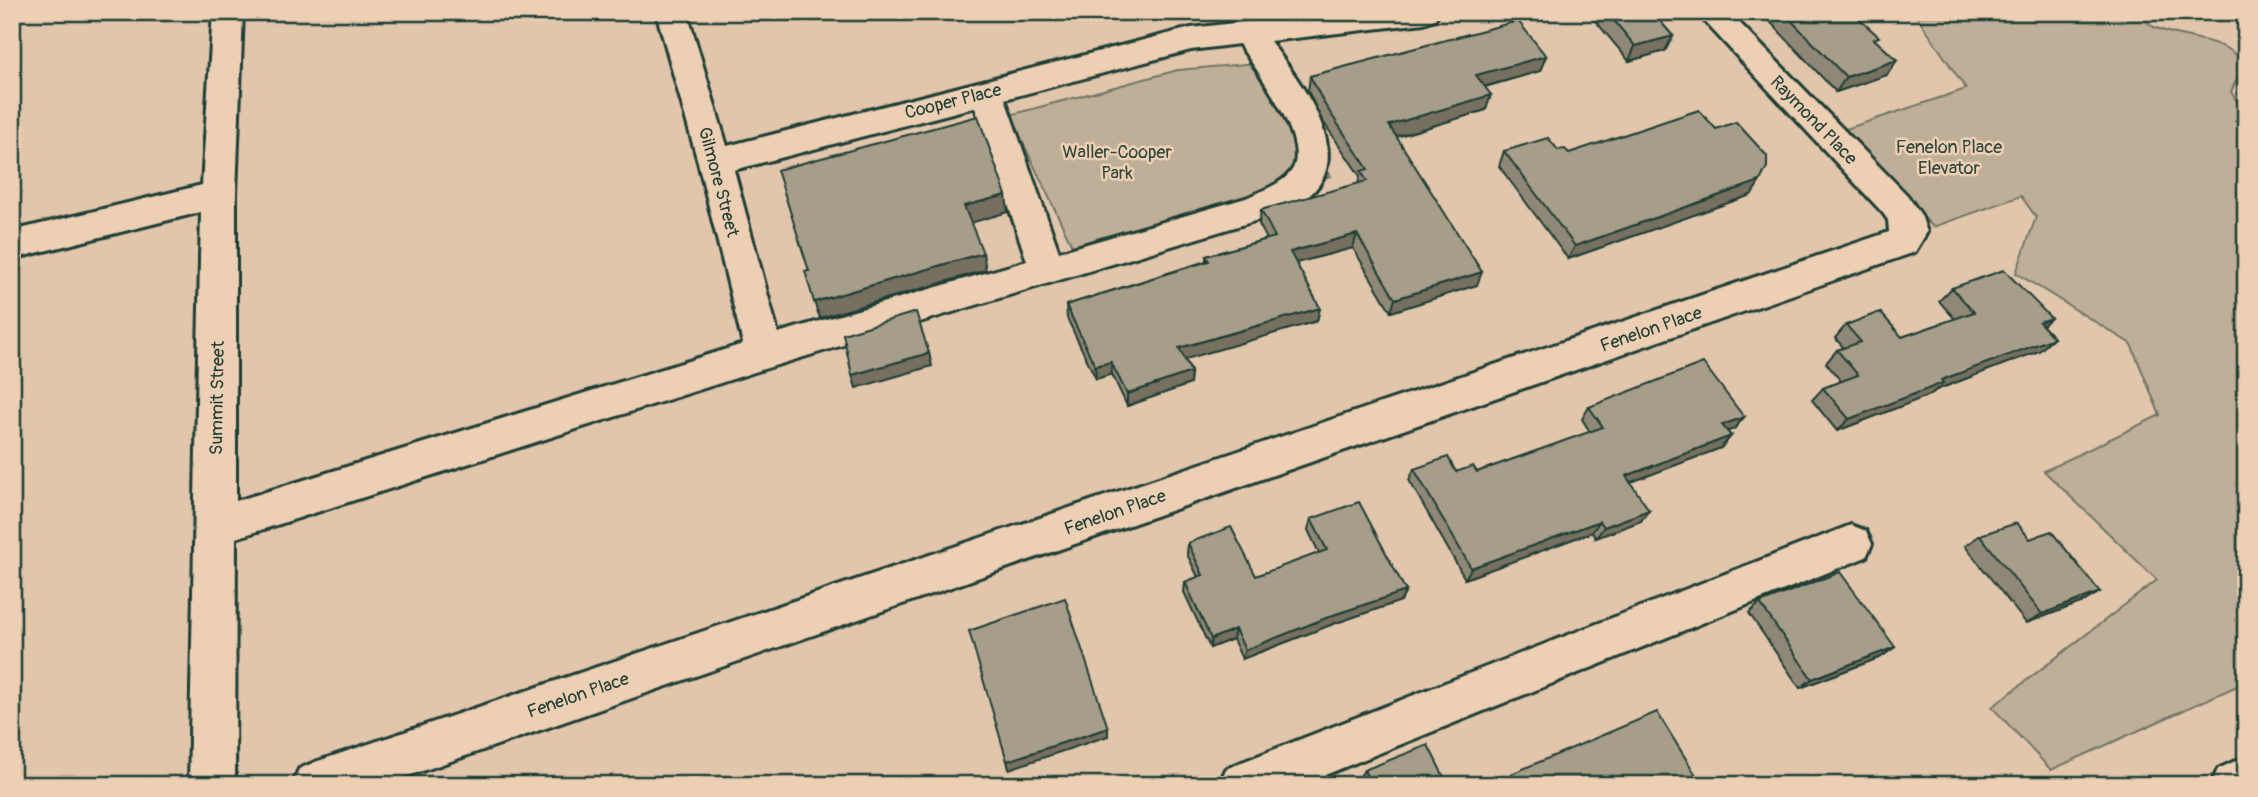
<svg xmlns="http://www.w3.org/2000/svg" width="2258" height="797" font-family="Pangolin,sans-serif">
  <rect width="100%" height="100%" fill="#e1c6ac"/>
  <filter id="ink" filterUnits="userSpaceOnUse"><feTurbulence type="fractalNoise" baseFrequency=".0143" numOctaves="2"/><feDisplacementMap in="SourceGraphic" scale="14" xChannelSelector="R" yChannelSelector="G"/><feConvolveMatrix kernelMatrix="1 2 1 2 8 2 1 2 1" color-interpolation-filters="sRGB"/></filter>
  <g filter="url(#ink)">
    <g fill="#c0af98" stroke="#707666" stroke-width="2">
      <path d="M1914 12H2137C2142 17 2148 24 2154 27 2179 39 2220 37 2240 58V72L2231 92 2246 116 2235 120 2246 135V682L2051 770 1992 707 2157 580 2044 471 2160 415 2131 344 2016 273 2036 217 2021 196 1933 227 1840 131 1966 89Z"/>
      <path d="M1257 63 1331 176 1074 250 1010 115 1178 70Z"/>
    </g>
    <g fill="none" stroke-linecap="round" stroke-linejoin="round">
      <defs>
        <g id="minor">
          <path d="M213 12H243L236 194V501L743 344 698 162 656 12H687L727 146 1191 28 1330 12H1439L1435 19 1424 23 1270 41C1297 79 1357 151 1311 194 1299 205 1283 211 1268 217L764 369 236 538 235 785H189L201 212 12 259V231L202 185ZM1239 44C1255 68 1311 141 1292 170 1283 184 1261 191 1246 198L1059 252 1005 99 1191 50ZM975 107 1027 261 778 333 734 170Z"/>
          <path d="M1696 12H1729L1907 195 1921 215 1927 232 1915 252 382 785H292L299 769 315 762 1889 232 1888 220 1883 213Z"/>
          <path d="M1851 525 1866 531 1872 544 1866 557 1300 785H1219L1226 769 1242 762Z"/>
          <path d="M2246 756V785H2211L2218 769Z"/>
        </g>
      </defs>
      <use href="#minor" stroke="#1f3d34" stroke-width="6"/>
      <use href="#minor" fill="#edcfb4" fill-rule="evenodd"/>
    </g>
    <g fill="#908876" stroke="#1f3d34" stroke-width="2">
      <path d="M1066 12H1108L1071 21Z"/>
      <path d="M1588 12H1652L1673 36 1665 51 1629 61Z"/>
      <path d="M1761 12H1852L1876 41 1897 60 1887 75 1836 92Z"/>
      <path d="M2181 12H2222L2193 22Z"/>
      <path d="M1546 56 1540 71 1485 87 1486 110 1396 137 1477 285 1391 312 1353 248 1296 263 1320 308 1317 321 1185 359 1191 372 1190 384 1127 406 1112 374 1096 379 1067 318 1066 305 1206 261V256L1267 239 1259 224 1261 210 1358 184 1360 176 1322 120 1308 91 1310 76Z"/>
      <path d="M1558 150 1569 153 1760 181 1751 195 1568 259 1499 166 1504 151Z"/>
      <path d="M1952 288 2043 326 2054 338 2039 351 1936 390 1930 395 1837 431 1812 400 1823 388 1841 381 1826 363 1837 350 1844 348 1835 338 1846 325 1902 337 1955 319 1939 301Z"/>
      <path d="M1589 407 1744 417 1734 429 1727 431 1731 436 1721 448 1631 482 1641 521 1596 538 1592 532 1465 579 1409 480 1414 469 1477 472 1590 432 1582 419Z"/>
      <path d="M1311 519 1406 591 1401 601 1333 624 1242 659 1233 639 1210 648 1184 592 1185 582 1198 577 1187 554 1188 543 1256 576 1319 553 1308 530Z"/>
      <path d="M1980 535 2030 539 2100 592 2083 602 2026 623 1965 546Z"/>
      <path d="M1760 603 1895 647 1881 657 1800 688 1749 613Z"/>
      <path d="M1364 770 1448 785H1363L1359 778Z"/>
      <path d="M1511 774 1702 785H1505L1503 781Z"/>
    </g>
    <g fill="#756f60" stroke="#1f3d34" stroke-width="2">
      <path d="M1070 12H1108L1071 21Z"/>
      <path d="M2202 12H2222L2193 22Z"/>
      <path d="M1673 36 1665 51 1629 61 1635 46Z"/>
      <path d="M1546 56 1540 71 1472 90 1476 75Z"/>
      <path d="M1897 60 1887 75 1836 92 1846 77Z"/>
      <path d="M1491 95 1486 110 1385 140 1389 125Z"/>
      <path d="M1760 181 1751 195 1568 259 1575 246Z"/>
      <path d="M1006 195 1008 212 967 224 964 206Z"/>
      <path d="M1357 234 1353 248 1288 265 1290 252Z"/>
      <path d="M983 253 986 270 820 318 814 302Z"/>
      <path d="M1482 272 1477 285 1391 312 1395 299Z"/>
      <path d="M1320 308 1317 321 1179 361V348Z"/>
      <path d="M2051 318 2036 332 2039 322Z"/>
      <path d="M2054 338 2039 351 1936 390 1930 395 1837 431 1849 419 1941 380Z"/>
      <path d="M929 353 932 366 856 388 852 375Z"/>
      <path d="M1111 362 1112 374 1096 379 1095 366Z"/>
      <path d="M1191 372 1190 384 1127 406V394Z"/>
      <path d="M1744 417 1734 429 1712 437 1722 425Z"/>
      <path d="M1731 436 1721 448 1618 487 1626 476Z"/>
      <path d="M1649 510 1641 521 1596 538 1604 527Z"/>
      <path d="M1600 521 1592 532 1465 579 1471 568Z"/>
      <path d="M1406 591 1401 601 1333 624 1242 659 1245 650 1336 614Z"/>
      <path d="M2100 592 2083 602 2026 623 2042 614Z"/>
      <path d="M1235 629 1233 639 1210 648 1211 639Z"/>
      <path d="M1895 647 1881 657 1800 688 1812 679Z"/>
      <path d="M1108 728V736L1009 769 1007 761Z"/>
    </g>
    <g fill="#a79e89" stroke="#1f3d34" stroke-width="2">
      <path d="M1607 12H1652L1673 36 1635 46Z"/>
      <path d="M1783 12H1852L1879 37 1874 39 1897 60 1846 77Z"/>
      <path d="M1518 21 1546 56 1476 75 1491 95 1389 125 1482 272 1395 299 1357 234 1290 252 1320 308 1179 348 1191 372 1127 394 1111 362 1095 366 1066 305 1209 261 1206 256 1275 237 1261 210 1367 181 1361 171 1368 169 1325 105 1310 76Z"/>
      <path d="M1699 110 1716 129 1736 122 1767 156V167L1760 181 1575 246 1504 151 1548 138 1558 150 1565 149 1569 153Z"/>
      <path d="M978 116 1006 195 964 206 983 253 814 302 805 271H809L777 170Z"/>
      <path d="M2004 270 2051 318 2039 322 2054 338 1941 380 1943 383 1849 419 1823 388 1858 375 1837 350 1861 342 1846 325 1880 312 1902 337 1974 312 1952 288Z"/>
      <path d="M916 312 929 353 852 375 843 334Z"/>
      <path d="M1703 363 1744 417 1722 425 1731 436 1626 476 1649 510 1604 527 1600 521 1471 568 1414 469 1448 457 1456 472 1473 466 1477 472 1603 427 1589 407Z"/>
      <path d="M1359 502 1406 591 1336 614 1245 650 1235 629 1211 639 1185 582 1203 575 1188 543 1231 527 1256 576 1327 550 1311 519Z"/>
      <path d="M2017 523 2030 539 2051 531 2100 592 2042 614 1980 535Z"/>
      <path d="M1840 572 1895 647 1812 679 1760 603Z"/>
      <path d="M1065 598 1108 728 1007 761 969 631Z"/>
      <path d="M1657 712 1702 785H1517L1511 774Z"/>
      <path d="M1428 745 1448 785H1371L1364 770Z"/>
    </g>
  </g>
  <g text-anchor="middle" stroke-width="5" stroke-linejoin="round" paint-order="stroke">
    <g font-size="18" fill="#1f3d34" stroke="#edcfb4">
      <text transform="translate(953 101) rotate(-14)" y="6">Cooper Place</text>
      <text transform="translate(1814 120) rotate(46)" y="6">Raymond Place</text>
      <text transform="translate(719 182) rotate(75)" y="6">Gilmore Street</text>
      <text transform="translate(1651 329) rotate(-19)" y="6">Fenelon Place</text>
      <text transform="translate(217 398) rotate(-89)" y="6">Summit Street</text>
      <text transform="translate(1115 512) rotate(-19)" y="6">Fenelon Place</text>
      <text transform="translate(578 695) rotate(-19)" y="6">Fenelon Place</text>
    </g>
    <g font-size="18" fill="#2f483e" stroke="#edcfb4">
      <text x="1949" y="153">Fenelon Place<tspan x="1949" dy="21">Elevator</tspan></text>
      <text x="1117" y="158">Waller-Cooper<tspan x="1117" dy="21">Park</tspan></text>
    </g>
  </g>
  <rect width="2258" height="797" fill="none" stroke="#edcfb4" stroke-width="42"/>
  <rect x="21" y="21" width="2216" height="755" fill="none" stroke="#1f3d34" stroke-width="2.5" filter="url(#ink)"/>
</svg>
